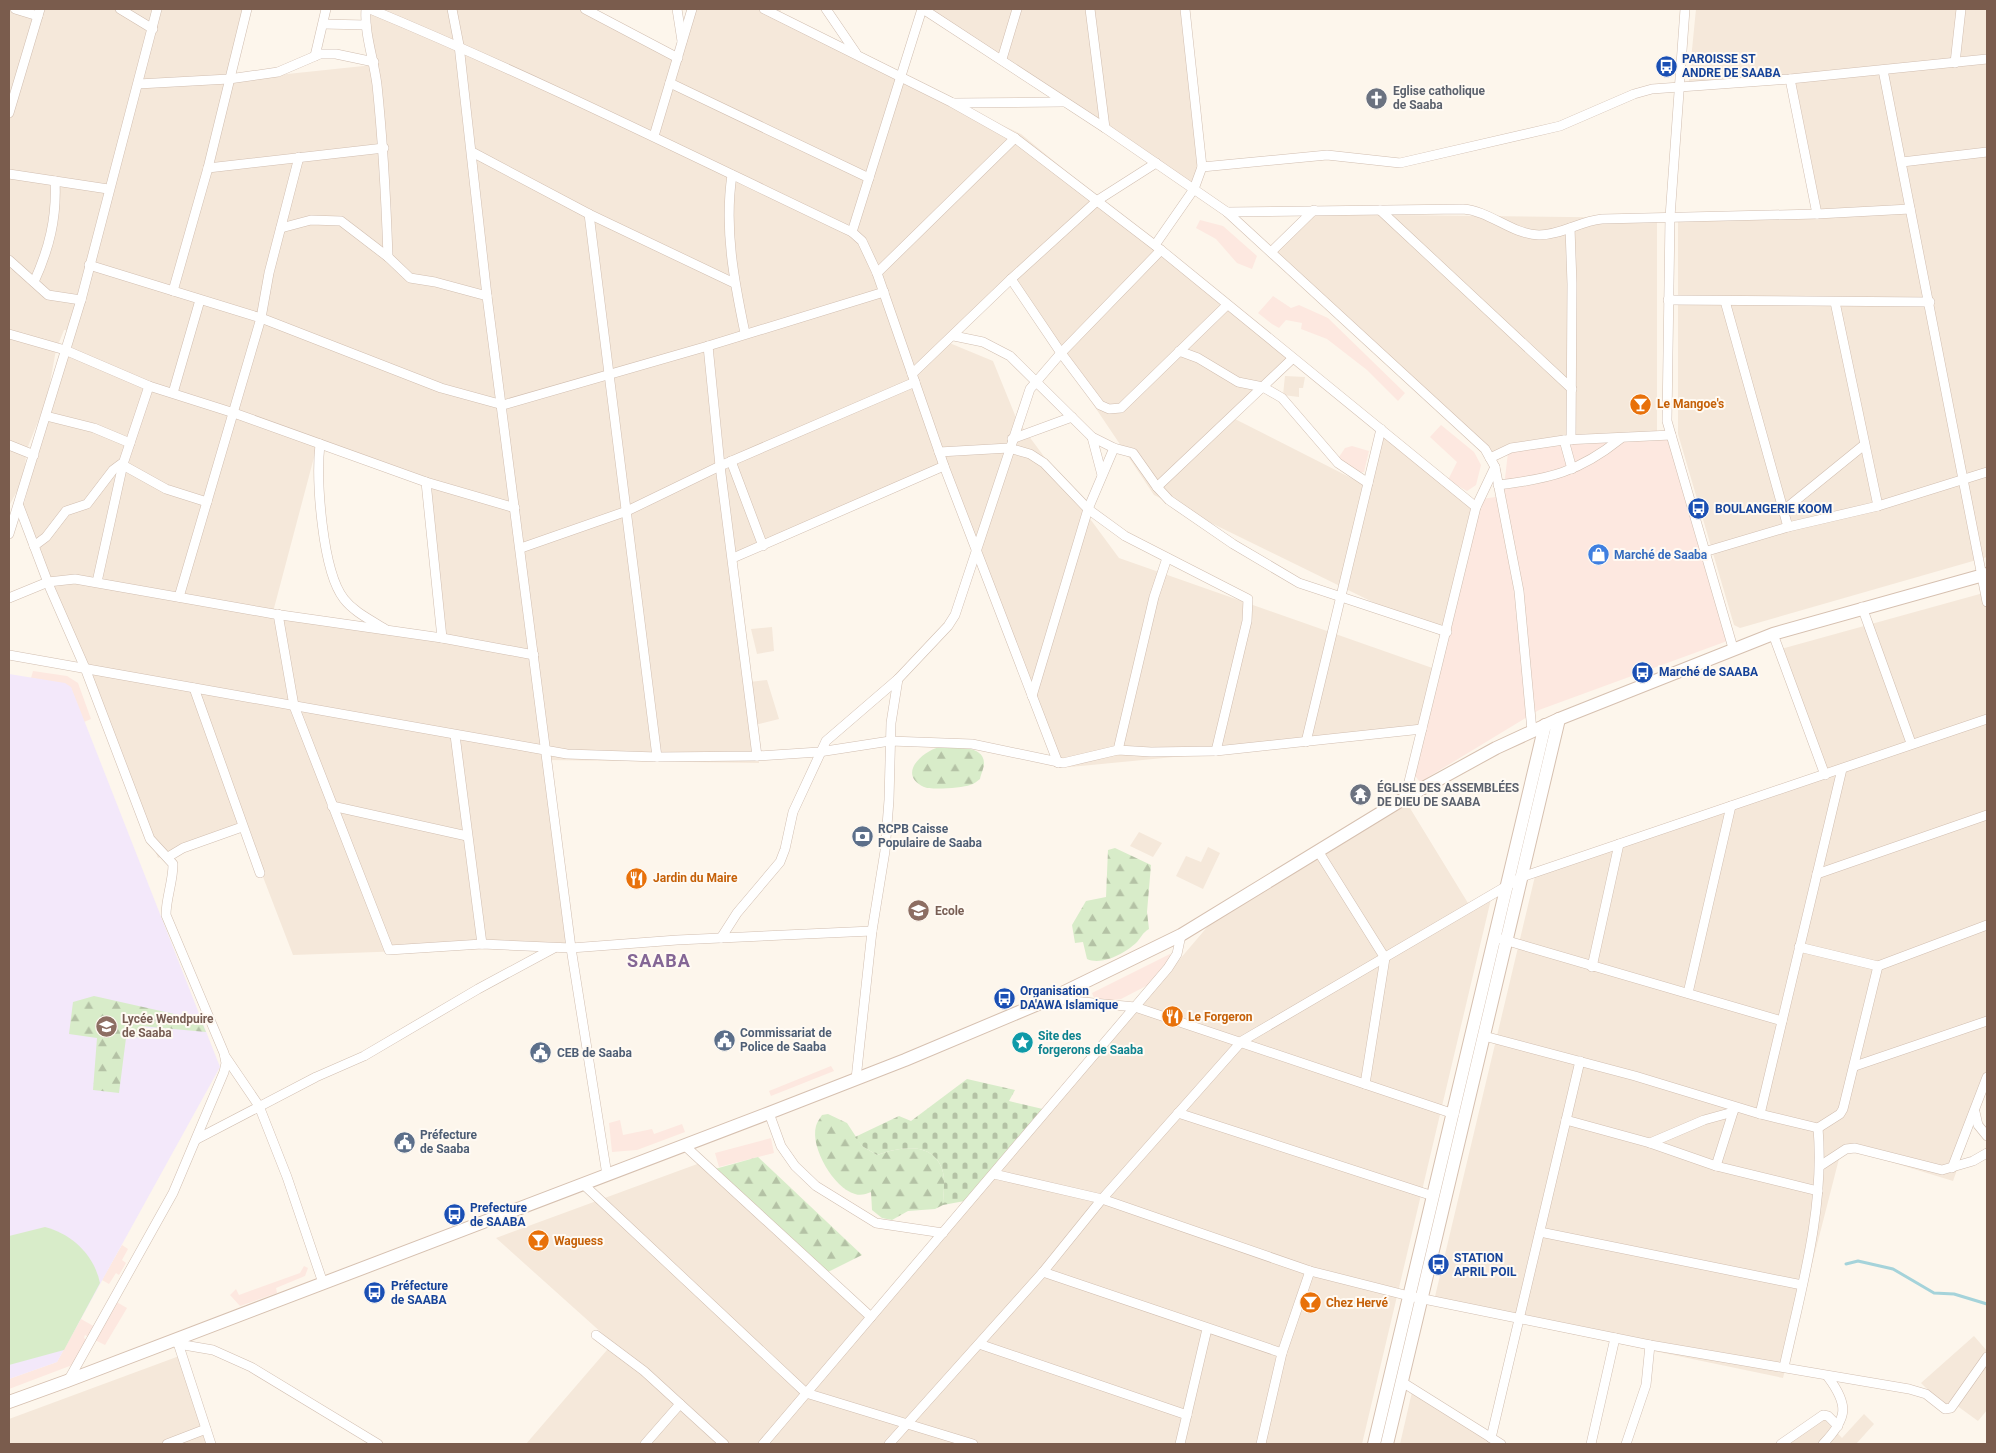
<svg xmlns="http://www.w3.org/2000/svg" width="1996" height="1453" font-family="Roboto,sans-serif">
  <defs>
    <pattern id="forest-firs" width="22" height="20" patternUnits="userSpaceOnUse" patternTransform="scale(1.25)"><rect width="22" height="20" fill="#d8ecc9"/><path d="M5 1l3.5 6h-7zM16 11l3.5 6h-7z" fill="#b4c2a5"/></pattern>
    <pattern id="cemetery-stones" width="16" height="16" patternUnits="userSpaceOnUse" patternTransform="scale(1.25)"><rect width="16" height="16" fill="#d8ecc9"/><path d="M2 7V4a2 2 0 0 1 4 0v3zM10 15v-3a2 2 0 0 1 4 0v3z" fill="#b4c2a5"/></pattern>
  </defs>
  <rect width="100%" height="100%" fill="#fdf6ec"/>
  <g fill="#f5e8da" fill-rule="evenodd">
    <path d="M9 9H249L230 80 373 65 366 9H584L679 56 694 9H781L779 20 1021 134 1297 361 1235 419 1367 486 1381 430 1478 511 1446 638 1154 495 1011 282 947 342 993 361 1017 420 1119 558 1438 670 1422 733 1060 768 948 469 734 559 750 682 767 680 779 719 755 725 759 763 547 760 570 945 293 955 243 825 158 858 22 511 71 331 69 330H64L56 350 47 399 27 449 23 480 9 506ZM317 446 423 482 442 640 273 612Z"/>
    <path d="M923 9H1185L1201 169 1193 189Z"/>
    <path d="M1696 9H1987V557L1740 628 1734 625 1678 434V219H1817L1792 81 1688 90Z"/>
    <path d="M1311 214 1657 218V438L1492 454 1273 252Z"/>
    <path d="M1285 376 1305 377 1303 388H1299V397L1283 395Z"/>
    <path d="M1987 592V1087L1953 1181 1842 1147 1783 1378 1433 1305 1535 876 1827 775 1781 649Z"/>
    <path d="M772 627 774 651 757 654 751 629Z"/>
    <path d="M1405 800 1471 908 1492 895 1362 1444H526L613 1343 496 1238 700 1163 872 1321 1214 919Z"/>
    <path d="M1139 832 1162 843 1153 857 1130 846Z"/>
    <path d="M1208 847 1220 853 1203 889 1176 876 1186 856 1201 862Z"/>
    <path d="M1974 1336 1987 1351V1410L1978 1421 1956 1405 1950 1412 1921 1383Z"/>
    <path d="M182 1355 213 1444H9V1419Z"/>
    <path d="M1412 1392 1494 1444H1400Z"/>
    <path d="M1864 1414 1874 1424 1856 1444H1779L1820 1415 1842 1438Z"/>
  </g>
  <g fill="#fde8e0">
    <path d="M1200 220 1223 226 1257 256 1252 269 1237 263 1216 239 1196 228Z"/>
    <path d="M1273 296 1291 308 1299 305 1328 318 1405 393 1398 401 1367 370 1327 339 1301 329 1302 323 1286 320 1279 328 1272 324 1258 313Z"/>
    <path d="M1441 425 1474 452 1481 465 1476 485 1467 491 1448 480 1457 462 1430 437Z"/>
    <path d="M1668 437 1730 640 1539 710 1420 782 1412 772 1481 499 1503 496 1508 452 1572 443Z"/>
    <path d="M1352 446 1369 451 1364 472 1357 473 1337 460 1345 448Z"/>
    <path d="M33 671 67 676 78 683 91 719 84 722 71 688 65 684 31 678Z"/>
    <path d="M1170 954 1173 959 1148 985 1121 999 1096 1002 1092 993Z"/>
    <path d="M831 1066 834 1071 771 1096 769 1091Z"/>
    <path d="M620 1120 623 1135 652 1129 654 1134 682 1124 685 1132 637 1150 612 1152 609 1123Z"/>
    <path d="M771 1138 774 1153 719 1167 715 1153Z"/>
    <path d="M122 1245 128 1249 122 1260 126 1263 119 1275 116 1273 109 1284 102 1280Z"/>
    <path d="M304 1266 308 1268 305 1276 276 1288 277 1293 240 1306 230 1295 236 1289 239 1295 300 1273Z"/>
    <path d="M113 1300 127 1308 105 1345 85 1335 84 1338 87 1340 75 1364 9 1389V1379L57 1362 81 1319 97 1328Z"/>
  </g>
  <path fill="#f3e8fa" d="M9 674 65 683 71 687 220 1067 57 1362 9 1379Z"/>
  <g fill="url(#forest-firs)">
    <path d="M939 747C952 748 984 744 984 763 984 768 981 774 980 779 977 781 974 784 970 785 963 788 930 790 924 787 897 774 922 752 939 747Z"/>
    <path d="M1115 848 1151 865 1147 912 1149 929C1142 933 1141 938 1136 943 1125 953 1102 966 1087 959L1083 942 1075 943 1072 925 1086 901 1106 897 1108 850Z"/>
    <path d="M94 996 201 1020 206 1032 141 1026 139 1037 126 1038 119 1093 93 1090 97 1038 69 1034 73 1002Z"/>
    <path d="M828 1114 847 1123 862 1146 877 1155C900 1147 932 1141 942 1169 946 1179 943 1195 943 1205L935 1209 908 1211 892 1220 882 1218 872 1210 871 1192C866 1194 861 1196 855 1194 834 1188 810 1148 816 1126 817 1122 820 1118 822 1115Z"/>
    <path d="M758 1157 862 1255 826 1273 715 1169Z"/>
  </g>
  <path fill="url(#cemetery-stones)" d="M967 1079 1015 1090 1009 1101 1047 1110 970 1200 943 1205C943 1195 946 1179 942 1169 932 1141 900 1147 877 1155L862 1146 855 1137 899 1116 911 1121Z"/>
  <path fill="#d8ecc9" d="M45 1227C72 1234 94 1255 100 1283L64 1350 9 1365V1236Z"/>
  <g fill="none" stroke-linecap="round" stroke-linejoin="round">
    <path stroke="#a5d3da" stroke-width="3" d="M1846 1264 1858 1261 1893 1269 1934 1293 1954 1294 1987 1304"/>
    <defs>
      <g id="street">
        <path d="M15 9 38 16"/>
        <path d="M120 9 153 29"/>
        <path d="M366 9C364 33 374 60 377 85 383 142 386 199 388 257"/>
        <path d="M370 9C534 77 692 156 852 232L862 241 877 273 944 466 1058 763"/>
        <path d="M452 9 459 45 487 296 571 948 607 1175"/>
        <path d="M585 9 678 58"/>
        <path d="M677 9 682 41"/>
        <path d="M764 9 951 102 1015 138 1161 250 1476 507"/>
        <path d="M826 9 856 53"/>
        <path d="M923 9 1105 128 1227 212 1485 449 1495 467 1519 591 1532 731"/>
        <path d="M1090 9 1105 128"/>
        <path d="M1685 9 1670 217 1667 421 1733 648"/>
        <path d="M323 24 366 25"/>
        <path d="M315 56 326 9"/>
        <path d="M1002 59 1017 9"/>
        <path d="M1955 63 1961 9"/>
        <path d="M1883 70 1987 602"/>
        <path d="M1790 79 1817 214"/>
        <path d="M670 83 869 178"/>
        <path d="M138 84 229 79 278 72 320 54H336L374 62"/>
        <path d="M954 103 1063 102"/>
        <path d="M9 113 40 9"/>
        <path d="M654 136 692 9"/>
        <path d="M472 152 589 214 734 283"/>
        <path d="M1902 162 1987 152"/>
        <path d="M1202 167 1327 155 1400 163 1560 126 1634 94 1652 89 1790 79 1987 59"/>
        <path d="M208 168 384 148"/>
        <path d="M9 174 108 189"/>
        <path d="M732 175C724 228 734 281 745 333"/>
        <path d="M1380 210 1572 389"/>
        <path d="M1227 212 1463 209C1490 211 1511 234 1539 235 1561 235 1580 221 1602 219L1817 214 1910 209"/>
        <path d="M589 214 657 757"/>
        <path d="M281 228 311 220 341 221 388 257 410 278 435 282 487 296"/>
        <path d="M1570 228 1572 284 1571 440"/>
        <path d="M852 232 922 9"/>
        <path d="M1155 245 1194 189 1202 167 1185 9"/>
        <path d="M1271 252 1314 210"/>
        <path d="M9 260 48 295 81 300"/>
        <path d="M89 265 261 318 441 388 503 405 708 346 884 292"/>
        <path d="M877 273 1015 138"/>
        <path d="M1011 279 1061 353 1100 405 1109 409 1121 408 1227 305"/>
        <path d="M34 282C49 249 57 218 55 181"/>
        <path d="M173 291 208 168 247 9"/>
        <path d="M1668 300 1930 302"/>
        <path d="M1725 301 1788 527"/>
        <path d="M1835 302 1878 506"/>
        <path d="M9 334 65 350 149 386 234 413 426 482 515 508"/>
        <path d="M954 336 983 342 1010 356 1092 437 1114 448 1133 453 1157 487 1169 500 1233 544 1299 583 1447 632"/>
        <path d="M708 346 720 466 757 756"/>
        <path d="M1179 351 1198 358 1238 382 1263 387 1282 398 1338 463 1368 483"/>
        <path d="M912 374 1011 279 1098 200 1156 163"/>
        <path d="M173 393 200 300"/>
        <path d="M46 416 94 428 130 443"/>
        <path d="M1092 437 1102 475"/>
        <path d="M1012 439 1072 417"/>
        <path d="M1564 440 1572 469"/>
        <path d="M320 444C316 480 322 571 344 599 354 612 371 620 385 629"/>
        <path d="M9 445 34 455"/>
        <path d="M939 452 1009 448 1030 454 1044 463 1088 509 1125 536 1248 599 1247 621 1216 751"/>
        <path d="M1490 458 1511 448 1564 440 1671 435"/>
        <path d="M731 461 763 546"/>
        <path d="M426 482 442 638"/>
        <path d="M1498 485C1549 479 1579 472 1620 439"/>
        <path d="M1157 487 1292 359"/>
        <path d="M19 506 50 588 85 668 150 839 173 864C173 882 166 898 166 915L224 1053 226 1063 224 1072 173 1193 68 1381"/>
        <path d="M1784 510 1864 445"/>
        <path d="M9 534 81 300 157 9"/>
        <path d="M34 546 46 537 66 511 87 504 113 470 121 464 166 489 207 502"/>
        <path d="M521 548 627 511 720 466 915 382"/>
        <path d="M1704 552 1788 527 1878 506 1987 472"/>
        <path d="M733 558 944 466"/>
        <path d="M97 582 123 464 149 386"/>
        <path d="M179 597 261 318 269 273 299 157"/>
        <path d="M9 598 48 582 75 579 274 614 442 638 534 655"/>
        <path d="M1862 607 1911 743"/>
        <path d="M278 614 294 706 389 950 482 944 571 948 677 940 872 931"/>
        <path d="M1773 634 1825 775"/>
        <path d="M9 655 567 754 657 757 757 756 819 752 890 741 972 744 1063 763 1118 750 1151 752 1216 751 1422 729"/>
        <path d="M194 688 260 873"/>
        <path d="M1032 696 1088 509 1114 448"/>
        <path d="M455 735 482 944"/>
        <path d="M1306 742 1381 429"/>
        <path d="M1118 750 1154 597 1167 558"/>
        <path d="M1405 798 1476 507 1495 467"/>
        <path d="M332 806 467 836"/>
        <path d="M1318 851 1385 958 1365 1084"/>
        <path d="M168 857 183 848 242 827"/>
        <path d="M1817 874 1987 815"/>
        <path d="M721 938 737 913 780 862 785 849 793 812 826 741 898 679"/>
        <path d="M1501 939 1782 1021"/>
        <path d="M1799 947 1878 966 1987 925"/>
        <path d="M1592 967 1619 844"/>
        <path d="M1688 993 1731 806"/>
        <path d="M1052 999 1135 1007 1454 1114"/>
        <path d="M1484 1036 1635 1076 1760 1114 1818 1128 1840 1114 1843 1109 1878 966"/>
        <path d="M225 1056 259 1106 287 1177 323 1283"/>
        <path d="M1855 1066 1987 1021"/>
        <path d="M856 1079 872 931 885 851 889 800 891 723 898 679 948 626 955 615 1030 389 1061 353 1161 250"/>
        <path d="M1975 1112 1978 1125 1987 1136"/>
        <path d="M769 1113 781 1146 795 1166 816 1186 876 1223 943 1233"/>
        <path d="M1178 1113 1433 1196"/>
        <path d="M1760 1114 1842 769"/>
        <path d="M1566 1120 1650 1143 1716 1166 1818 1191"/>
        <path d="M197 1139 316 1077 364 1056 478 989 554 948"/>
        <path d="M1650 1143 1704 1120 1733 1112"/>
        <path d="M684 1145 871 1317"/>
        <path d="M1716 1166 1734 1109"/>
        <path d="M1820 1166 1846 1149 1855 1148 1942 1170 1973 1161 1987 1153"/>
        <path d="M1952 1168 1987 1077"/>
        <path d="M994 1174 1102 1199 1310 1271 1409 1296 1650 1345 1909 1389 1926 1394 1945 1409 1951 1408 1987 1357"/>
        <path d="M583 1184 806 1393 973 1444"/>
        <path d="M1540 1232 1802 1285"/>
        <path d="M1043 1272 1282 1353"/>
        <path d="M596 1335 644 1371 724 1444"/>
        <path d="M177 1340 211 1444"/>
        <path d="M178 1344 213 1350 251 1367 378 1444"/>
        <path d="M979 1344 1187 1415"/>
        <path d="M1784 1367C1801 1290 1825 1208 1818 1128"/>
        <path d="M1402 1382 1501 1444"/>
        <path d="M1491 1438 1580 1061"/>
        <path d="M167 1444 206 1429"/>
        <path d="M645 1444 680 1404"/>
        <path d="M763 1444 1168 968 1177 954 1181 935"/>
        <path d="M889 1444 1043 1272 1102 1199 1242 1041 1522 877 1987 719"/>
        <path d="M1180 1444 1207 1329"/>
        <path d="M1261 1444 1282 1353 1310 1271"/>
        <path d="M1591 1444 1615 1338"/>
        <path d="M1626 1444 1646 1385 1650 1345"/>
        <path d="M1781 1444 1823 1415 1828 1416 1838 1426"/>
        <path d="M1823 1444C1848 1418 1849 1405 1828 1377"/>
      </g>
      <g id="secondary">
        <path d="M9 1402 67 1381 769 1113 905 1060 1050 999 1181 935 1405 798 1496 748 1559 719 1773 634 1987 574"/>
        <path d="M1374 1444 1545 725"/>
        <path d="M1387 1444 1559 719"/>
      </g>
    </defs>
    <use href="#street" stroke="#d1beb0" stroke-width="10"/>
    <use href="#secondary" stroke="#d6c0b0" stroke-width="14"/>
    <use href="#street" stroke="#fff" stroke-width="9"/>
    <use href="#secondary" stroke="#fff" stroke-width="12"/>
  </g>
  <defs>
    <symbol id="bus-disc" viewBox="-11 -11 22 22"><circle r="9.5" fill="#1a4fb4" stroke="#fffaf3"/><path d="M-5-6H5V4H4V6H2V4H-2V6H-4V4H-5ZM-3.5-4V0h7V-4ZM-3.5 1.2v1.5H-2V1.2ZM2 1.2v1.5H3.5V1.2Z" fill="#fff"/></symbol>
    <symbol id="church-disc" viewBox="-11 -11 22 22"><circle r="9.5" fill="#6b7280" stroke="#fffaf3"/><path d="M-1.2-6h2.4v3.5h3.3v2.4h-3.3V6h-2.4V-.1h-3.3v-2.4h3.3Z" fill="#fff"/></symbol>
    <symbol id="bar-disc" viewBox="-11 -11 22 22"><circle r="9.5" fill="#e8710a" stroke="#fffaf3"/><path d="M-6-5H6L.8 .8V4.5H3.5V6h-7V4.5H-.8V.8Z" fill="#fff"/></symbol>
    <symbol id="shop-disc" viewBox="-11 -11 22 22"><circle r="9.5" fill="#3f7fe0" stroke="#fffaf3"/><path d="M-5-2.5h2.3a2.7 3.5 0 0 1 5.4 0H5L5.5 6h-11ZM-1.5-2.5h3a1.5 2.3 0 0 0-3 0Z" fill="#fff"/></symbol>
    <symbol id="temple-disc" viewBox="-11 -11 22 22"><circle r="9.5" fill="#6b7280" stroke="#fffaf3"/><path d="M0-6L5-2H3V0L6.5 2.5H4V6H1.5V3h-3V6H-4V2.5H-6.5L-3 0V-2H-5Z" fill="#fff"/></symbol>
    <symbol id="bank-disc" viewBox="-11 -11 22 22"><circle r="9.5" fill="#5c6f8a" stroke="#fffaf3"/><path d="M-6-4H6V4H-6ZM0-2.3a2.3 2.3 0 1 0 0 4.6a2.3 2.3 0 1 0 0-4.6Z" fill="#fff"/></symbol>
    <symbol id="restaurant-disc" viewBox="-11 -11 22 22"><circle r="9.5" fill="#e8710a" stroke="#fffaf3"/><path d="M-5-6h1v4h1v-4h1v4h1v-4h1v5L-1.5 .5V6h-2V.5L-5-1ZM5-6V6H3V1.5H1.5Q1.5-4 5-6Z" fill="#fff"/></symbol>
    <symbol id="school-disc" viewBox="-11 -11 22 22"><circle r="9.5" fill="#8d6e63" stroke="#fffaf3"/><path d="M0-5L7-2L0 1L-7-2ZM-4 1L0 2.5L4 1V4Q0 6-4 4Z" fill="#fff"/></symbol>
    <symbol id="civic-disc" viewBox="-11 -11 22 22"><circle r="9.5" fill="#5c6f8a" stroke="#fffaf3"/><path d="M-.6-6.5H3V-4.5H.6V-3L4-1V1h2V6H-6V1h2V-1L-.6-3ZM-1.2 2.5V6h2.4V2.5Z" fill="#fff"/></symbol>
    <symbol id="sight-disc" viewBox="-11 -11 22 22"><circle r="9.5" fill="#0f9aa8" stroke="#fffaf3"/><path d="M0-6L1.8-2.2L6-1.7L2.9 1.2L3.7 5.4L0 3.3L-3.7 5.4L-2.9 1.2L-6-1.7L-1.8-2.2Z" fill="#fff"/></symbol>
  </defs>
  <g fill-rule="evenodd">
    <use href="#bus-disc" x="1654" y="54" width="25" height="25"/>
    <use href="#church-disc" x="1364" y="86" width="25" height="25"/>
    <use href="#bar-disc" x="1628" y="392" width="25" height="25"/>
    <use href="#bus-disc" x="1686" y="496" width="25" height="25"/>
    <use href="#shop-disc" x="1586" y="542" width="25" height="25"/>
    <use href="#bus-disc" x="1630" y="660" width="25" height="25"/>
    <use href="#temple-disc" x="1348" y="782" width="25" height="25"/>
    <use href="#bank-disc" x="850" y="824" width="25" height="25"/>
    <use href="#restaurant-disc" x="624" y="866" width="25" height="25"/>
    <use href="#school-disc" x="906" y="898" width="25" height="25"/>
    <use href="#bus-disc" x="992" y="986" width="25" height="25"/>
    <use href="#restaurant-disc" x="1160" y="1004" width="25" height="25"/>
    <use href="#school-disc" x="94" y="1014" width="25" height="25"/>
    <use href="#civic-disc" x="712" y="1028" width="25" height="25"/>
    <use href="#sight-disc" x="1010" y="1030" width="25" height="25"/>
    <use href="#civic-disc" x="528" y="1040" width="25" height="25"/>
    <use href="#civic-disc" x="392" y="1130" width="25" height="25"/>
    <use href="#bus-disc" x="442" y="1202" width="25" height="25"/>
    <use href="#bar-disc" x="526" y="1228" width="25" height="25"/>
    <use href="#bus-disc" x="1426" y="1252" width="25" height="25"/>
    <use href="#bus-disc" x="362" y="1280" width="25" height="25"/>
    <use href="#bar-disc" x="1298" y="1290" width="25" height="25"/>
  </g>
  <g text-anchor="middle" stroke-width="4" stroke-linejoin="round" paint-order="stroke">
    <g font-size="12" font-weight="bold" fill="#164399" stroke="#fffaf3" text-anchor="start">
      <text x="1682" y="63">PAROISSE ST<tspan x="1682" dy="14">ANDRE DE SAABA</tspan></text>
      <text x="1715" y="513">BOULANGERIE KOOM</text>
      <text x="1659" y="676">Marché de SAABA</text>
      <text x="1020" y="995">Organisation<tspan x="1020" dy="14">DA'AWA Islamique</tspan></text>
      <text x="470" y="1212">Prefecture<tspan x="470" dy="14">de SAABA</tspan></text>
      <text x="1454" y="1262">STATION<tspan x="1454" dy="14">APRIL POIL</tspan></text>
      <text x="391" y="1290">Préfecture<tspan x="391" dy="14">de SAABA</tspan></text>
    </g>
    <g font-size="12" font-weight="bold" fill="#5b616d" stroke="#fffaf3" text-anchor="start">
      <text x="1393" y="95">Eglise catholique<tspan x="1393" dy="14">de Saaba</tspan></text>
      <text x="1377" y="792">ÉGLISE DES ASSEMBLÉES<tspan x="1377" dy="14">DE DIEU DE SAABA</tspan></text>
    </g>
    <g font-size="12" font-weight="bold" fill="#c56008" stroke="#fffaf3" text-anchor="start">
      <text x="1657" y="408">Le Mangoe's</text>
      <text x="653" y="882">Jardin du Maire</text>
      <text x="1188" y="1021">Le Forgeron</text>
      <text x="554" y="1245">Waguess</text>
      <text x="1326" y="1307">Chez Hervé</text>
    </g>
    <g font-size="12" font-weight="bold" fill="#366cbe" stroke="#fffaf3" text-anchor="start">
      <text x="1614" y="559">Marché de Saaba</text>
    </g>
    <g font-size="12" font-weight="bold" fill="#4e5e75" stroke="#fffaf3" text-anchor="start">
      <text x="878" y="833">RCPB Caisse<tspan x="878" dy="14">Populaire de Saaba</tspan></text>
      <text x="740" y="1037">Commissariat de<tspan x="740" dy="14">Police de Saaba</tspan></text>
      <text x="557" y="1057">CEB de Saaba</text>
      <text x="420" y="1139">Préfecture<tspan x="420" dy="14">de Saaba</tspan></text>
    </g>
    <g font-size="12" font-weight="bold" fill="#785e54" stroke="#fffaf3" text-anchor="start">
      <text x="935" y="915">Ecole</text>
      <text x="122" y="1023">Lycée Wendpuire<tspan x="122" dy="14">de Saaba</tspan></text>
    </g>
    <g font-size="12" font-weight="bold" fill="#0d838f" stroke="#fffaf3" text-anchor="start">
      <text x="1038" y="1040">Site des<tspan x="1038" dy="14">forgerons de Saaba</tspan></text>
    </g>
    <g font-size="18" font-weight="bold" letter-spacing="1" fill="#846695" stroke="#fffaf3">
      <text x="659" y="967">SAABA</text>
    </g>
  </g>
  <rect width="1996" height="1453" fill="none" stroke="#7a5c4d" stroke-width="20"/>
</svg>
